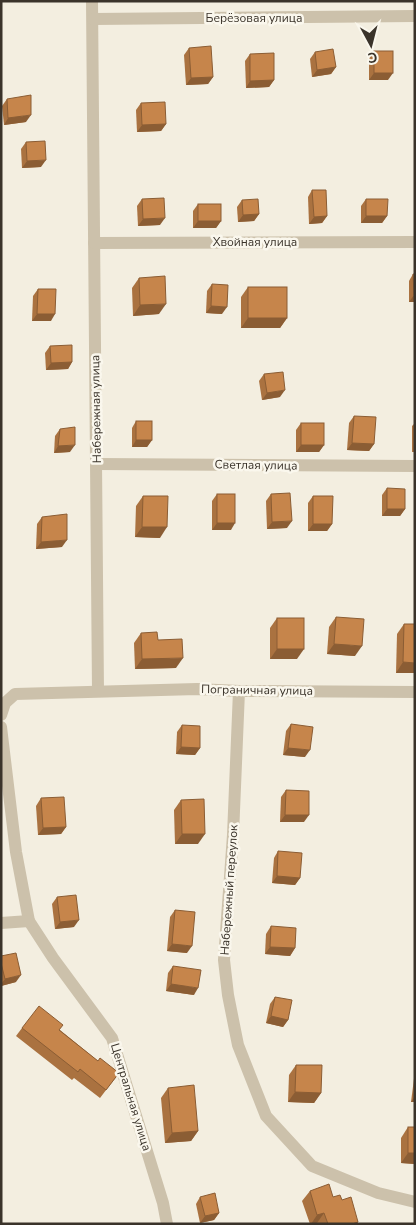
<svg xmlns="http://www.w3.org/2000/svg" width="416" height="1225" font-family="'Nunito Sans',sans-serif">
  <rect width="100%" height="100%" fill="#f3eee0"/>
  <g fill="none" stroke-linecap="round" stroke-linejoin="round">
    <g stroke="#ccc1ab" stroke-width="12">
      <path d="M92 1 98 691"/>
      <path d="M93 19 415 16"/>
      <path d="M94 243 415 242"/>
      <path d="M97 464 415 466"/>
      <path d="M239 691 233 835 224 960 228 995 238 1045 266 1116 312 1166 378 1193 415 1202"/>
      <path d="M1 715 5 703 15 694 197 689 239 691 415 692"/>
      <path d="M1 727 16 852 29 921 53 958 112 1038 163 1203 167 1224"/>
      <path d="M1 923 29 921"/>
    </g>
  </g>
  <g fill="#aa7240">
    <path d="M189 48 213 77 208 84 186 85 184 55Z"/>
    <path d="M374 51 388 80H369V58Z"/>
    <path d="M315 52 336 67 331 74 312 77 310 59Z"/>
    <path d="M250 54 274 80 269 87 246 88 245 61Z"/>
    <path d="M7 99 26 122 4 125 2 106Z"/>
    <path d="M141 103 166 124 161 131 137 132 136 110Z"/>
    <path d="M26 142 41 167 22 168 21 149Z"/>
    <path d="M312 190 327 216 322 223 309 224 308 197Z"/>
    <path d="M142 199 160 225 138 226 137 206Z"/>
    <path d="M366 199 387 216 382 223H361V206Z"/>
    <path d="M242 200 259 214 254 221 238 222 237 207Z"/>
    <path d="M198 204 221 221 216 228H193V211Z"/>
    <path d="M413 274H415V302H409V281Z"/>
    <path d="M139 278 159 314 133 316 132 288Z"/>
    <path d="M212 284 222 314 206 313 207 291Z"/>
    <path d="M248 287 287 318 280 328H241V297Z"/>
    <path d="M38 289 51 321H32L33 296Z"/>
    <path d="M50 346 72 362 68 369 46 370 45 353Z"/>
    <path d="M264 374 280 397 262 400 259 381Z"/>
    <path d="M354 416 374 444 369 451 347 450 349 423Z"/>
    <path d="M136 421 152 440 147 447H132V428Z"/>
    <path d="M301 423 324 445 319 452H296V430Z"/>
    <path d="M415 423V452H412V426Z"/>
    <path d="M60 429 70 452 54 453 55 436Z"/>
    <path d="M387 488 405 509 400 516H382V495Z"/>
    <path d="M217 494 231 530H212V501Z"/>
    <path d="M271 494 287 528 267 529 266 501Z"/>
    <path d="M143 496 160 538 135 537 136 506Z"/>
    <path d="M313 496 332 524 327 531H308V503Z"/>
    <path d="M42 517 62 547 36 549 37 524Z"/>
    <path d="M336 617 355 656 327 654 329 627Z"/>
    <path d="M277 618 297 659H270V628Z"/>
    <path d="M404 624H415V673H396L397 634Z"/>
    <path d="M141 633 158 640 176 668 135 669 134 643Z"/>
    <path d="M291 724 305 757 283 755 286 731Z"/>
    <path d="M182 725 200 748 195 755 176 754 177 732Z"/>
    <path d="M286 790 304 822H280L281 797Z"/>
    <path d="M41 798 66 827 61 834 38 835 36 806Z"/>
    <path d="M181 800 198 844H175L174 810Z"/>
    <path d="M278 851 300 878 295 885 272 883 274 858Z"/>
    <path d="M57 897 74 927 55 929 52 904Z"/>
    <path d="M175 910 187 953 167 951 170 917Z"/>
    <path d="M271 926 295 948 290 956 265 954 266 934Z"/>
    <path d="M1 956 16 982 1 986Z"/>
    <path d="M173 966 194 995 166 991 168 973Z"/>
    <path d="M275 997 288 1020 283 1027 266 1023 270 1004Z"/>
    <path d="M22 1028 60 1030 98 1061 119 1073 100 1098 74 1078 72 1080 16 1036Z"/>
    <path d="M296 1065 321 1093 314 1103 288 1102 289 1075Z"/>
    <path d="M415 1071V1102H411Z"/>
    <path d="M168 1088 198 1131 191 1141 165 1143 161 1098Z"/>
    <path d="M408 1127H415V1164L401 1163V1138Z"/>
    <path d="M310 1191 333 1197 342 1200 358 1222 357 1224H318L317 1223 310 1224 302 1201Z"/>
    <path d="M200 1197 219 1213 214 1220 200 1223 196 1204Z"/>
  </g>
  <g fill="#8b5d34">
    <path d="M336 67 331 74 312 77 317 70Z"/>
    <path d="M374 73H393L388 80H369Z"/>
    <path d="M213 77 208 84 186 85 191 78Z"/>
    <path d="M274 80 269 87 246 88 250 81Z"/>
    <path d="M31 115 26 122 4 125 8 118Z"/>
    <path d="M166 124 161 131 137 132 142 125Z"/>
    <path d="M46 160 41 167 22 168 27 161Z"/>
    <path d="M259 214 254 221 238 222 243 215Z"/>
    <path d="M327 216 322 223 309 224 314 217Z"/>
    <path d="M366 216H387L382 223H361Z"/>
    <path d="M165 218 160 225 138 226 143 219Z"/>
    <path d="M198 221H221L216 228H193Z"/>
    <path d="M414 295H415V302H409Z"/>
    <path d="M166 304 159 314 133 316 140 305Z"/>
    <path d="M211 306 227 307 222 314 206 313Z"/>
    <path d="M37 314H55L51 321H32Z"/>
    <path d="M248 318H287L280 328H241Z"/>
    <path d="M72 362 68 369 46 370 51 363Z"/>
    <path d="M285 390 280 397 262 400 267 393Z"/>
    <path d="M136 440H152L147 447H132Z"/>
    <path d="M352 443 374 444 369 451 347 450Z"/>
    <path d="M75 445 70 452 54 453 58 446Z"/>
    <path d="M301 445H324L319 452H296Z"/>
    <path d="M387 509H405L400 516H382Z"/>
    <path d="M292 521 287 528 267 529 272 522Z"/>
    <path d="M217 523H235L231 530H212Z"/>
    <path d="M313 524H332L327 531H308Z"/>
    <path d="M142 527H167L160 538 135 537Z"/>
    <path d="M67 540 62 547 36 549 41 542Z"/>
    <path d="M334 644 362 646 355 656 327 654Z"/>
    <path d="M277 649H304L297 659H270Z"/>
    <path d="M183 658 176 668 135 669 142 659Z"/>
    <path d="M403 662 415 663V673H396Z"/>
    <path d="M181 747 200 748 195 755 176 754Z"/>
    <path d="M288 748 310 750 305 757 283 755Z"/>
    <path d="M285 815H309L304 822H280Z"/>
    <path d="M66 827 61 834 38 835 43 828Z"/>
    <path d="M182 834H205L198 844H175Z"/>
    <path d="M277 876 300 878 295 885 272 883Z"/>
    <path d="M79 920 74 927 55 929 60 922Z"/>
    <path d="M172 944 192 946 187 953 167 951Z"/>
    <path d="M270 947 295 948 290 956 265 954Z"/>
    <path d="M21 975 16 982 1 986V984L5 979Z"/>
    <path d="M171 984 198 988 194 995 166 991Z"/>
    <path d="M271 1016 288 1020 283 1027 266 1023Z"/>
    <path d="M295 1092 321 1093 314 1103 288 1102Z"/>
    <path d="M415 1096V1102H411Z"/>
    <path d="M198 1131 191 1141 165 1143 172 1133Z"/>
    <path d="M408 1153H415V1164L401 1163Z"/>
    <path d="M219 1213 214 1220 200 1223 205 1216Z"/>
    <path d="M324 1213 317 1223 311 1224 317 1215Z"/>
  </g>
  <g fill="#c6854b" stroke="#8b5d34">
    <path d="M211 46 213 77 191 78 189 48Z"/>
    <path d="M333 49 336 67 317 70 315 52Z"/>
    <rect x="374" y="51" width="19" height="22"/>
    <path d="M274 53V80L250 81V54Z"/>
    <path d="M31 95V115L8 118 7 99Z"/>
    <path d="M165 102 166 124 142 125 141 103Z"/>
    <path d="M45 141 46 160 27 161 26 142Z"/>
    <path d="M312 190H326L327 216 314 217Z"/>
    <path d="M164 198 165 218 143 219 142 199Z"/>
    <path d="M258 199 259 214 243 215 242 200Z"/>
    <path d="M366 199H388L387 216H366Z"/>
    <rect x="198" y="204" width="23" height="17"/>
    <path d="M413 274H415V295H414Z"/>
    <path d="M165 276 166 304 140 305 139 278Z"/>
    <path d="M212 284 228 285 227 307 211 306Z"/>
    <rect x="248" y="287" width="39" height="31"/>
    <path d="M38 289H56L55 314H37Z"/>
    <path d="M72 345V362L51 363 50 346Z"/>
    <path d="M283 372 285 390 267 393 264 374Z"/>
    <path d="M354 416 376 417 374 444 352 443Z"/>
    <rect x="136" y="421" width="16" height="19"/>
    <rect x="301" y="423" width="23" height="22"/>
    <path d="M75 427V445L58 446 60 429Z"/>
    <path d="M387 488 405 489V509H387Z"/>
    <path d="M290 493 292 521 272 522 271 494Z"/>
    <rect x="217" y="494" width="18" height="29"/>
    <path d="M143 496H168L167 527H142Z"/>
    <path d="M313 496H333L332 524H313Z"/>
    <path d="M67 514V540L41 542 42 517Z"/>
    <path d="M336 617 364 619 362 646 334 644Z"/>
    <rect x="277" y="618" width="27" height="31"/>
    <path d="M404 624H415V663L403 662Z"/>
    <path d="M157 632 158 640 182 639 183 658 142 659 141 633Z"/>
    <path d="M291 724 313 727 310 750 288 748Z"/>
    <path d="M182 725 200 726V748L181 747Z"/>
    <path d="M286 790 309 791V815H285Z"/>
    <path d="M64 797 66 827 43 828 41 798Z"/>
    <path d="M204 799 205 834H182L181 800Z"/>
    <path d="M278 851 302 853 300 878 277 876Z"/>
    <path d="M76 895 79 920 60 922 57 897Z"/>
    <path d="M175 910 195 912 192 946 172 944Z"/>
    <path d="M271 926 296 928 295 948 270 947Z"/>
    <path d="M16 953 21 975 5 979 1 963V956Z"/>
    <path d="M173 966 201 970 198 988 171 984Z"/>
    <path d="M275 997 292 1000 288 1020 271 1016Z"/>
    <path d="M39 1006 63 1025 59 1030 98 1061 100 1058 119 1073 106 1090 80 1069 78 1072 22 1028Z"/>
    <path d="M296 1065H322L321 1093 295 1092Z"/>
    <path d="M194 1085 198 1131 172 1133 168 1088Z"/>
    <rect x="408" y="1127" width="7" height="26"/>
    <path d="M329 1184 333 1197 340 1195 342 1200 351 1197 358 1222 352 1224H328L324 1213 317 1215 310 1191Z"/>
    <path d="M215 1193 219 1213 205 1216 200 1197Z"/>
  </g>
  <g text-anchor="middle" stroke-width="5" stroke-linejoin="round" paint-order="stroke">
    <g font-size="12" fill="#3a332a" stroke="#faf7ed">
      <text x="254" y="22">Берёзовая улица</text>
      <text x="255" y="246">Хвойная улица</text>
      <text transform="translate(96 409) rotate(-91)" y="4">Набережная улица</text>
      <text transform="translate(256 465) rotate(1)" y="4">Светлая улица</text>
      <text transform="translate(257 690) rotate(1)" y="4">Пограничная улица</text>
      <text transform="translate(229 890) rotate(-86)" y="4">Набережный переулок</text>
      <text transform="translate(131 1097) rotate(73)" y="4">Центральная улица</text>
    </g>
  </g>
  <rect width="416" height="1225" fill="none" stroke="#3a332a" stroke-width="5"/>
  <g transform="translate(371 45) rotate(173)" stroke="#faf7ed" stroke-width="4" paint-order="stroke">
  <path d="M0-4L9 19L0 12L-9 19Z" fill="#3a332a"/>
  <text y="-8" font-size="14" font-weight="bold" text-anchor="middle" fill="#3a332a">С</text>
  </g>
</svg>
